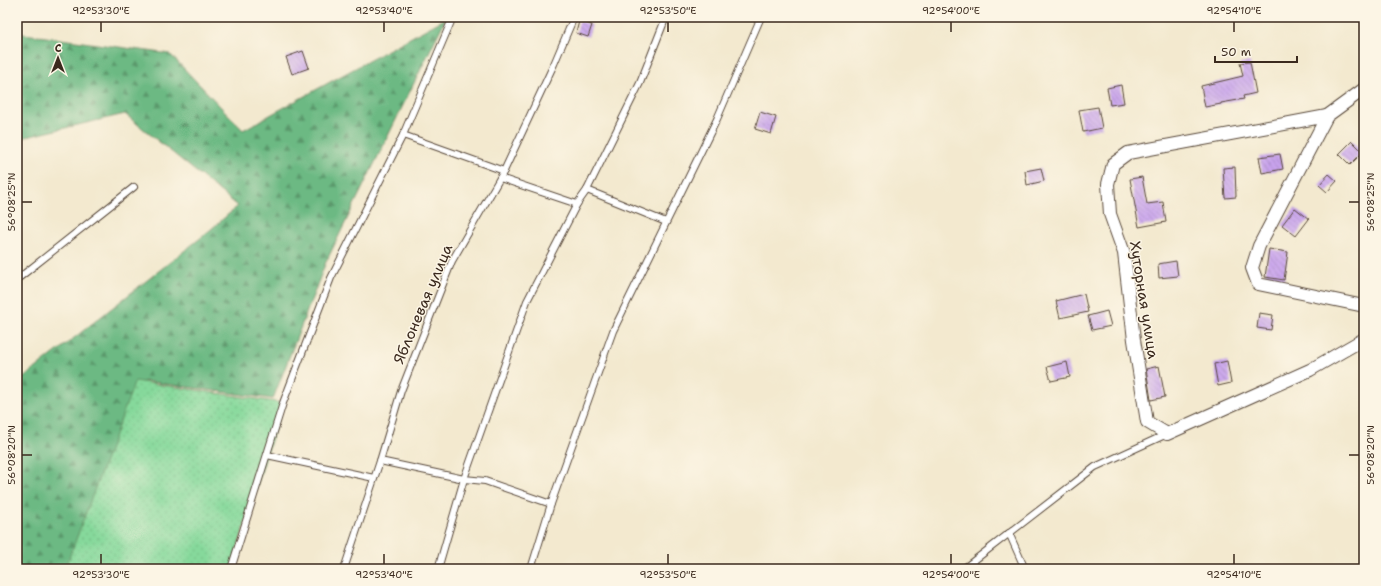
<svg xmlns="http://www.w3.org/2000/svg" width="1381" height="586" font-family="'Shantell Sans',sans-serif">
  <defs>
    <pattern id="forest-firs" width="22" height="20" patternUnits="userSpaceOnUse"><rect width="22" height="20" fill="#6cb983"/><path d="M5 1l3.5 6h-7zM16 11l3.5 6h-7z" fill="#5a976b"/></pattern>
    <pattern id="garden-dots" width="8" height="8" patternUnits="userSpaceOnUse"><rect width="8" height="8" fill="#86d99b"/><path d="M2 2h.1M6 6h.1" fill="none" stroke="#75ba85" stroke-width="1.8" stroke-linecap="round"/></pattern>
    <pattern id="building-back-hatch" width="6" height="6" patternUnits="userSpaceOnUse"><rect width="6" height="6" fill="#c8a3ed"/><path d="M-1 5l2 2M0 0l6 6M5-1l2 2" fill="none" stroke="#a485bf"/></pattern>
  </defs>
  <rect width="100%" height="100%" fill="#fcf5e5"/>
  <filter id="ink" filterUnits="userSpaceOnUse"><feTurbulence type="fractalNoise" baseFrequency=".025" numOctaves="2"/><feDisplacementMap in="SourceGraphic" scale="8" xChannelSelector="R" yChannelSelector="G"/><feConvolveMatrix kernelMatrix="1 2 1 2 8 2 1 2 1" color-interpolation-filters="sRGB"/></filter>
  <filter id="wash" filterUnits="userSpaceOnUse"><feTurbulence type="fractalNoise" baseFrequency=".012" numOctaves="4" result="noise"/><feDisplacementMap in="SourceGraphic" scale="16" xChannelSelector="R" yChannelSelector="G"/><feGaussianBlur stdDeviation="0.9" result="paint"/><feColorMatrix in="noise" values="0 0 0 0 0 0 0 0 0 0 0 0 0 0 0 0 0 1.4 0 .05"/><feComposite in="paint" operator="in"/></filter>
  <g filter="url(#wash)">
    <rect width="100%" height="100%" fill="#f3e9cf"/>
    <path fill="url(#forest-firs)" stroke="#547250" d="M446 18 326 262 273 399 144 381 101 508 151 569H17V383L203 236 238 206 125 114 22 138 17 137V33L170 54 243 130Z"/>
    <path fill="url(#garden-dots)" stroke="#60825c" d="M135 381 283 403 231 569H65Z"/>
    <g id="blocks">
      <g fill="url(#building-back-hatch)">
        <path d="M579 21 592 25 588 37 576 33Z"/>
        <path d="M303 51 309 68 292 74 286 57Z"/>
        <path d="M1250 62 1256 93 1243 96 1244 99 1221 103V104L1205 107 1201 86 1243 76 1240 63Z"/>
        <path d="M1121 85 1124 103 1110 105 1107 88Z"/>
        <path d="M1098 107 1102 128 1083 132 1079 110Z"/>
        <path d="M760 112 776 117 771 134 755 129Z"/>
        <path d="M1352 141 1363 152 1350 165 1339 154Z"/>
        <path d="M1280 154 1283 169 1262 173 1259 157Z"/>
        <path d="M1235 167 1236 197 1225 198 1223 168Z"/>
        <path d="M1041 168 1044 181 1027 185 1025 171Z"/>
        <path d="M1329 174 1337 181 1327 192 1319 185Z"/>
        <path d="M1142 177 1147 204 1163 202 1166 222 1139 227 1130 179Z"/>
        <path d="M1295 208 1309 219 1296 236 1282 225Z"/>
        <path d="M1269 249 1288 252 1284 280 1265 277Z"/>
        <path d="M1176 261 1178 276 1159 278 1158 264Z"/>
        <path d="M1084 294 1088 312 1060 318 1056 301Z"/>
        <path d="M1107 311 1111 326 1092 330 1088 316Z"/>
        <path d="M1259 313 1273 315 1271 330 1257 328Z"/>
        <path d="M1227 361 1231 383 1218 386 1214 364Z"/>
        <path d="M1067 362 1070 377 1051 381 1047 367Z"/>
        <path d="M1159 366 1165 397 1151 400 1146 369Z"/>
      </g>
    </g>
  </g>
  <g filter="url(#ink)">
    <use href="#blocks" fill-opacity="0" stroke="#574739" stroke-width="1"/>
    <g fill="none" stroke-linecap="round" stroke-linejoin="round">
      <defs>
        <g id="service">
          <path d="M403 135 504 171"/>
          <path d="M500 178 577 204"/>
          <path d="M587 190 666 222"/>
          <path d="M17 276 20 277 134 187"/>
          <path d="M267 455 374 478"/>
          <path d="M380 461 464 479 485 481 551 504"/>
          <path d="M1009 533 1025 569"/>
          <path d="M231 569 283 403 331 278 403 135 453 17"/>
          <path d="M344 569 380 461 401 391 452 261 504 171 554 64 574 17"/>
          <path d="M438 569 464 479 527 301 577 204 587 190 640 83 666 17"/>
          <path d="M531 569 551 504 613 331 717 119 761 17"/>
          <path d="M963 569 1095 467 1167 434"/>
        </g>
        <g id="minor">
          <path d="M1364 89 1327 116 1259 246 1252 268 1258 284 1364 306"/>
          <path d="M1327 116 1128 153 1113 164 1108 184 1110 214 1124 253 1134 340 1147 422 1167 434 1310 370 1364 339"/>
        </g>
      </defs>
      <use href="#service" stroke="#574739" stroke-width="8"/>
      <use href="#minor" stroke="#574739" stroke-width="14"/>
      <use href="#service" stroke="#fff" stroke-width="6"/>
      <use href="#minor" stroke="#fff" stroke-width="12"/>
    </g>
  </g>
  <path fill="none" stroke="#3b2a1e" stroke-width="1.5" d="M101 22V32M384 22V32M668 22V32M951 22V32M1234 22V32M22 202H32M1349 202H1359M22 455H32M1349 455H1359M101 554V564M384 554V564M668 554V564M951 554V564M1234 554V564"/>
  <g text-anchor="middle" stroke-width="3" stroke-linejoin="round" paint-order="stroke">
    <g font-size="15" fill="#3b2a1e" stroke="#fcf5e5">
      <text transform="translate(1144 300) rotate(81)" y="5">Хуторная улица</text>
      <text transform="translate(423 304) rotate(-67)" y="5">Яблоневая улица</text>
    </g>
  </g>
  <rect width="1381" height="586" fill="none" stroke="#fcf5e5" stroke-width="44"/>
  <g transform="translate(58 58)" stroke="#fcf5e5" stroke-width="3" paint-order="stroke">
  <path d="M0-3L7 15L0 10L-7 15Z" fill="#3b2a1e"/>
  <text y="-6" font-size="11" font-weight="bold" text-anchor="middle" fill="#3b2a1e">С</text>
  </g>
  <path d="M1215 56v6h82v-6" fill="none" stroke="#3b2a1e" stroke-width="2"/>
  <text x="1221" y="56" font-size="12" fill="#3b2a1e" stroke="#fcf5e5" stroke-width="3" paint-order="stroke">50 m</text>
  <rect x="22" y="22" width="1337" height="542" fill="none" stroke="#3b2a1e" stroke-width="1.5"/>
  <g font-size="10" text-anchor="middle" fill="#3b2a1e">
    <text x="101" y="14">92°53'30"E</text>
    <text x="384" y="14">92°53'40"E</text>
    <text x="668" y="14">92°53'50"E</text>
    <text x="951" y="14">92°54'00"E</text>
    <text x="1234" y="14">92°54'10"E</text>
    <text transform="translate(11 202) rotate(-90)" y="4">56°08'25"N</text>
    <text transform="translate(1370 202) rotate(-90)" y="4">56°08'25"N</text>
    <text transform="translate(11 455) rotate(-90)" y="4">56°08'20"N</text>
    <text transform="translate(1370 455) rotate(-90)" y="4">56°08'20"N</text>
    <text x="101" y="578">92°53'30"E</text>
    <text x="384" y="578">92°53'40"E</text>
    <text x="668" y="578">92°53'50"E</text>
    <text x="951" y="578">92°54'00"E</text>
    <text x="1234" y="578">92°54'10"E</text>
  </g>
</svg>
